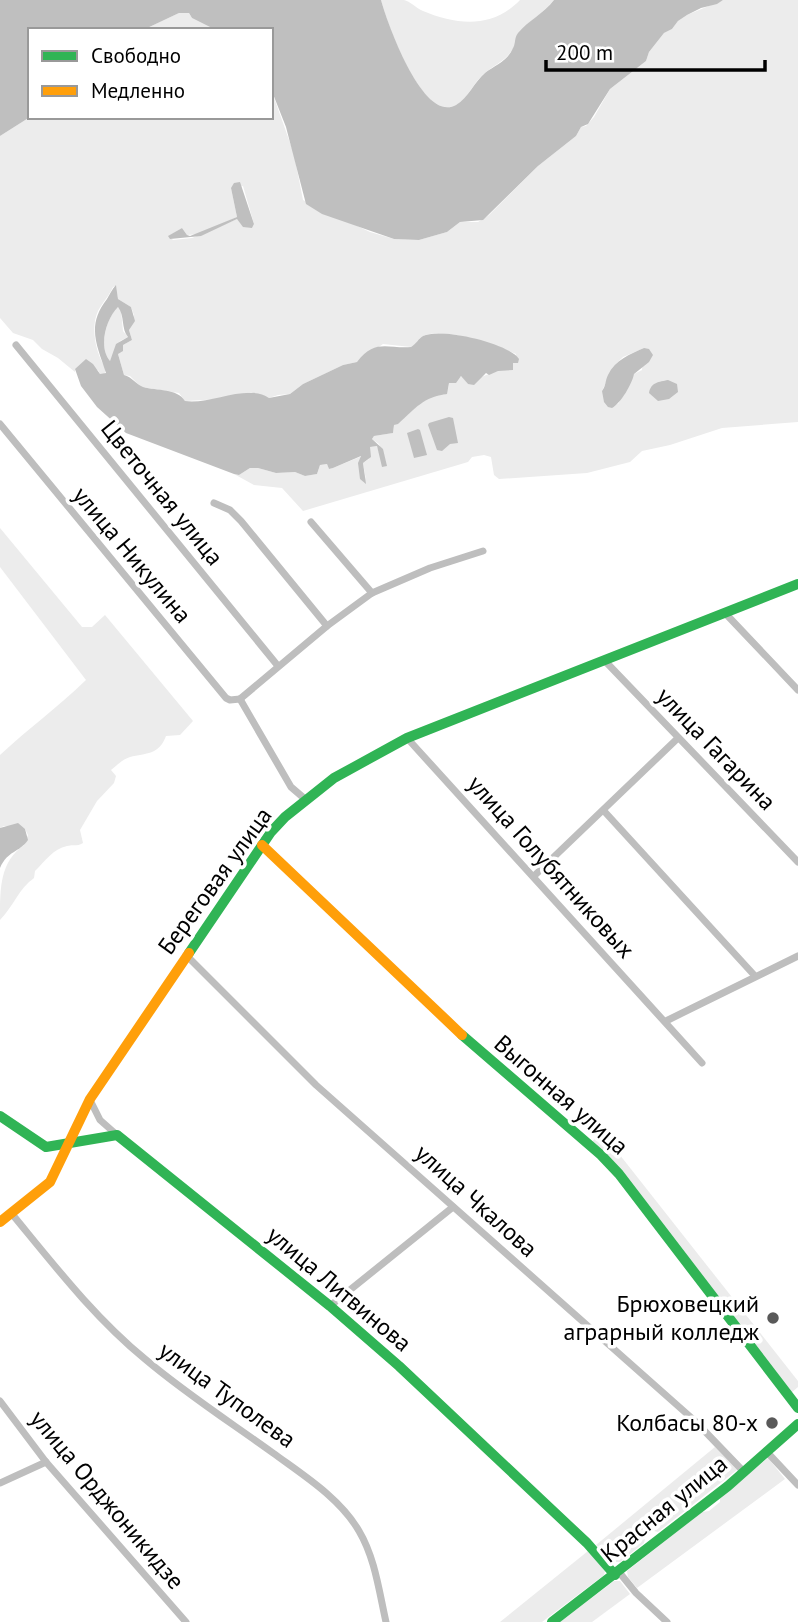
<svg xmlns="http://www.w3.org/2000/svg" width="798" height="1622" font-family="'PT Sans',sans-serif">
  <rect width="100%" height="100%" fill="#fff"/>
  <g fill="#ececec" fill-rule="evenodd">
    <path d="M381 0C388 0 397 0 404 0 410 1 416 8 423 11 457 25 492 29 520 0H554C546 10 535 17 526 26 517 35 517 44 510 53 502 63 494 65 485 73 474 81 468 99 456 105 422 123 387 23 381 0Z"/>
    <path d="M723 0H798V422L722 428 670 445 642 451 630 462 587 473 499 479 494 475 491 457 484 455 472 457 468 462 303 511 282 488 254 485 234 474 239 475 250 468H258L276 473 295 472 305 476 317 474 320 465 327 464 329 469 333 468 362 456 360 459 366 480 363 463 369 459 370 447 377 446 382 462 384 456 379 444 372 439 374 436 393 433 394 425C409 417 425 391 444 395L448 389 449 383 462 376 468 384C482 375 496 372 512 366L516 354C498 345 442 326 423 336 419 338 416 344 411 347L383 344 357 362 343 365 303 384 290 394 278 395 269 398 251 392 222 399 185 401 179 393 141 387 130 376 124 375 118 354 123 345 132 340 129 330 134 315 131 307 118 299 116 286 113 287C109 296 103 302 98 311 90 328 96 354 106 369L104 375 100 374 98 370 75 369V372L58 358 42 349 33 340 13 333 0 318V136L30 117H271V89L294 154 303 200 370 232 394 239 419 240 447 232 460 222H478L489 215 538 166 576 136 581 127 586 126 594 117 610 89 646 61 649 52 664 33 672 29 678 21 687 15ZM243 186 254 224 252 228 237 219 192 238 173 240 169 236 182 228 187 235 199 234 237 217 231 188ZM644 348 642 370 634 374 618 404 602 391 613 367 623 357Z"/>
    <path d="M185 12 189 13 192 18 216 30H143L179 13Z"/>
    <path d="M118 307 121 310 123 331 128 337 120 341 110 361C98 347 106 319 118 307Z"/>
    <path d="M0 528 82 627H92L105 615 193 721 180 735 166 736C159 755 146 753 130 757 123 759 116 766 111 770L116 776 114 783 97 801 80 830 83 843C76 847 74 844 67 846 53 849 45 861 35 871L34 878C19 888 13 907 0 920 0 887 0 862 24 845L28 835 25 829 4 826 0 828V755C28 729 58 707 86 680L0 567Z"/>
    <path d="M601 1131 798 1381V1387L791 1393 592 1142Z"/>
    <path d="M715 1447 737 1470 658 1532 654 1531 645 1539 644 1543 620 1562H612L596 1545Z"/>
    <path d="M768 1458 785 1479 637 1588 628 1577 627 1571 702 1512 709 1511 720 1502V1497Z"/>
    <path d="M588 1551 605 1571 604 1575 542 1622H500Z"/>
    <path d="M614 1581H620L630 1594 592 1622H560Z"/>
  </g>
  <g fill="#bfbfbf" fill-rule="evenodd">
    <path d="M0 0H381C387 22 423 124 456 105 468 98 475 81 485 73 495 65 507 62 513 48 516 43 514 38 518 33 528 21 544 13 554 0H723L717 4 701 8 687 15 678 21 672 29 664 33 649 52 646 61 610 89 588 124 581 127 576 136 538 166 483 220 460 222 447 232 419 240 394 239 322 214 306 204 286 127 271 89V30H216L192 18 189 13H179L143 30H30V117L0 136Z"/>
    <path d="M240 182 254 224 252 228 243 227 237 219 201 236 170 239 168 236 182 228 187 235 190 236 237 217 231 188 234 183Z"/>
    <path d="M116 285 118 299 131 307 135 321 129 330 132 340 123 345V351L118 354 124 375C132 377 136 384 143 387 157 391 177 388 185 401 210 405 248 383 269 398L290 394 303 384 343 365 357 362C375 338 388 349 411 347 416 344 419 338 423 336 440 327 509 343 519 359L518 363H513V370L498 371 489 375 486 373 474 385 468 384 461 376 456 383H449L447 394C423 397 416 408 398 424L394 425 393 433 374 436 372 439 383 449 387 466 382 467 377 446 370 447 371 457 363 463 366 484 360 479 358 463 361 456 333 468 329 469 327 464 320 465 317 474 305 476 295 472 276 473 258 468H250L239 475 234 474 126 433 97 407 81 386 75 369 86 359 93 364 100 374 106 373C97 345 86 326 107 299 110 294 112 289 116 285ZM118 307C125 316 121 329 128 337L116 344 110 361C98 347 106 319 118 307Z"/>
    <path d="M644 348 649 349 653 355 649 362 634 374C632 384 621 403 612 408L608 407 604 402 602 391C606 386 605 381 608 375 615 360 630 354 644 348Z"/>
    <path d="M668 380 677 384 678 392 669 399 658 401 649 393C651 382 659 382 668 380Z"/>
    <path d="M449 417 453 418 458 443 450 444 442 451 437 450 428 425 429 423Z"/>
    <path d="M418 429 420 430 427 455 414 458 407 433Z"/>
    <path d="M18 823 25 829 28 840C19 853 8 850 0 868V828Z"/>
  </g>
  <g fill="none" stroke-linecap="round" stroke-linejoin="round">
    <g stroke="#bebebe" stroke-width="7">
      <path d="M16 345 278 666"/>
      <path d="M0 424 226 698 230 700 240 699"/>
      <path d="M214 503 230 510 241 521 327 626"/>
      <path d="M311 522 372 593"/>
      <path d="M725 613 798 690"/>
      <path d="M605 661 798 862"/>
      <path d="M240 699 327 626 372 593 430 568 483 551"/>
      <path d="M240 699 291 787 305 799"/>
      <path d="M407 738 702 1063"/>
      <path d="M604 811 755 976"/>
      <path d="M534 876 678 738"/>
      <path d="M186 955 316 1085 695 1421 744 1472"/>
      <path d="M666 1021 798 956"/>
      <path d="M90 1100 100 1120 117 1135"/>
      <path d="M12 1214C54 1265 94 1317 145 1359 185 1393 230 1422 273 1453 303 1475 340 1498 359 1531 375 1558 379 1591 386 1622"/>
      <path d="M330 1306 453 1207"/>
      <path d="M0 1401 46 1462 186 1622"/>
      <path d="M766 1451 798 1485"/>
      <path d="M0 1483 46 1462"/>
      <path d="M619 1572 636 1593 667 1622"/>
    </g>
    <g stroke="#30b455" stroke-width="10">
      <path d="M189 953 271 832 285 817 334 778 407 738 798 584"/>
      <path d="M462 1035 601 1155 619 1174 798 1408"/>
      <path d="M0 1116 46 1147 117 1135 330 1306 399 1366 587 1543 615 1575"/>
      <path d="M552 1622 728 1486 798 1424"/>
    </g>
    <g stroke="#ff9f0a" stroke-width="10">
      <path d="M262 845 462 1035"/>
      <path d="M0 1222 50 1182 90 1099 189 953"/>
    </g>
  </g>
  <g fill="#595959" stroke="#fff" stroke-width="2.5">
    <circle cx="773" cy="1318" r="7"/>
    <circle cx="772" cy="1423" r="7"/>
  </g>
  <g text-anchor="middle" stroke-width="7" stroke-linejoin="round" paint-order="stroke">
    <g font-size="24" fill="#000" stroke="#fff">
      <text transform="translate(162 493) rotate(51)" y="8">Цветочная улица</text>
      <text transform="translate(132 555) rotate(50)" y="8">улица Никулина</text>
      <text transform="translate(716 749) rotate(46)" y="8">улица Гагарина</text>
      <text transform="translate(551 867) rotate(48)" y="8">улица Голубятниковых</text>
      <text transform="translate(215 881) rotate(-54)" y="8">Береговая улица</text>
      <text transform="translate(561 1095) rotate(41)" y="8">Выгонная улица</text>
      <text transform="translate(476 1201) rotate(42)" y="8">улица Чкалова</text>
      <text transform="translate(339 1289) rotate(40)" y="8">улица Литвинова</text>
      <text transform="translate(227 1395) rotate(36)" y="8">улица Туполева</text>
      <text transform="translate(107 1500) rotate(50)" y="8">улица Орджоникидзе</text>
      <text transform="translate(664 1509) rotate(-39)" y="8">Красная улица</text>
    </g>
    <g font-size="24" fill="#000" stroke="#fff" text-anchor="end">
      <text x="759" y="1312">Брюховецкий<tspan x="759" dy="28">аграрный колледж</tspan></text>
      <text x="758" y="1431">Колбасы 80-х</text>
    </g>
  </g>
  <rect x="28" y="28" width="245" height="91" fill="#ffffff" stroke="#999999" stroke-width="2"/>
  <rect x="42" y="51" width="35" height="10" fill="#30b455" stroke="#999999" stroke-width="2"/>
  <text x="91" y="63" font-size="21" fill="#000000">Свободно</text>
  <rect x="42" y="86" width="35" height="10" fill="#ff9f0a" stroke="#999999" stroke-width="2"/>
  <text x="91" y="98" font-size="21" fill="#000000">Медленно</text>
  <path d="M546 60v10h219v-10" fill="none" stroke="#000000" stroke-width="3.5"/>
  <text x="556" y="60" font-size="21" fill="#000000" stroke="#ffffff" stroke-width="5" paint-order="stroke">200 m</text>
</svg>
